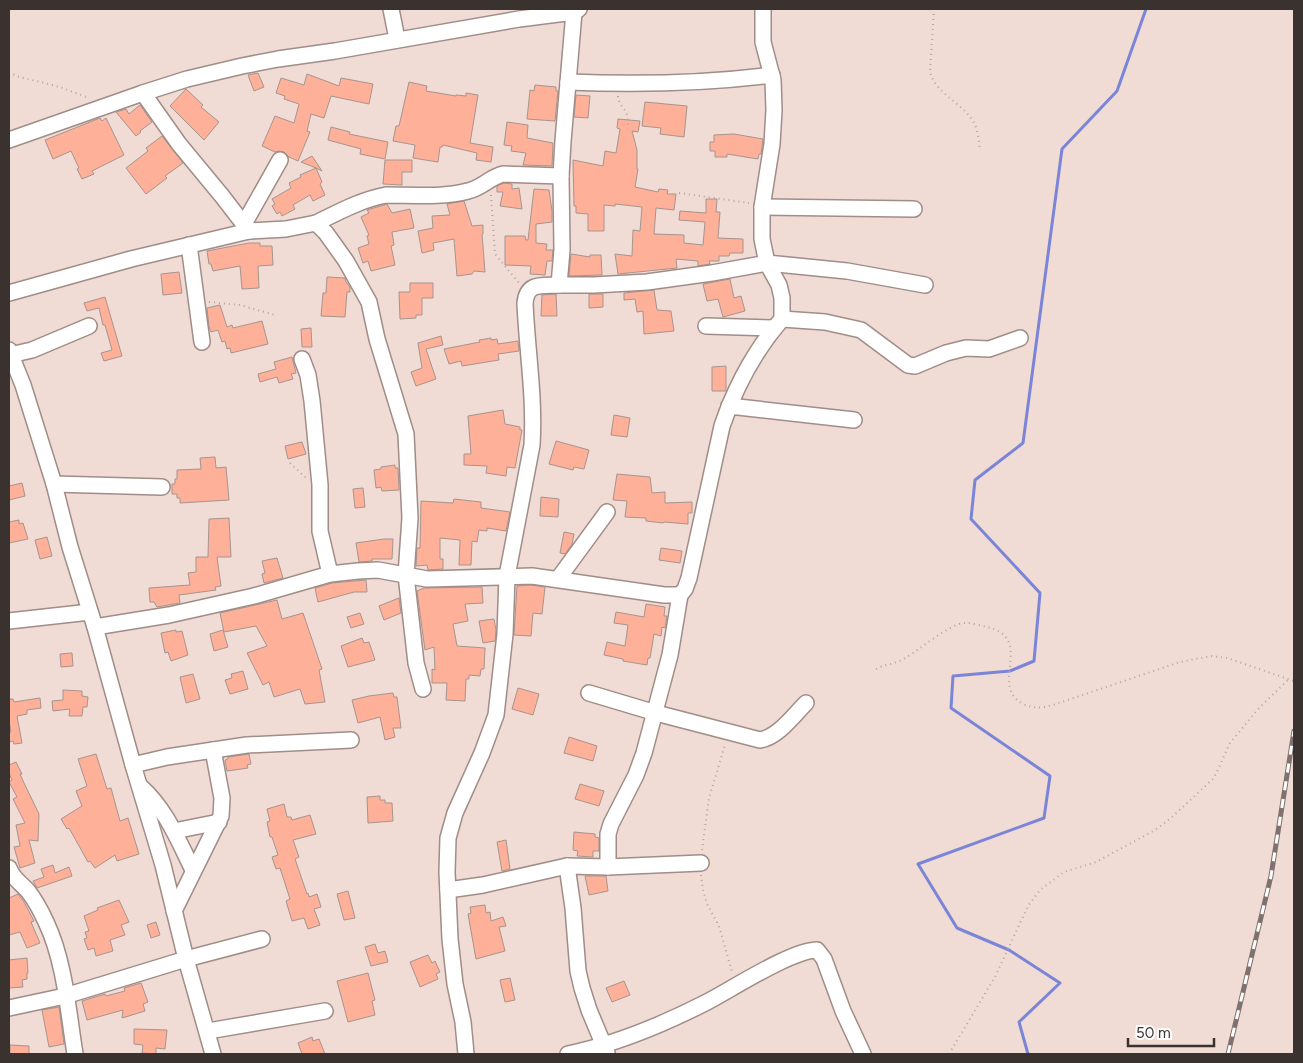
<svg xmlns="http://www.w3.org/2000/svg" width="1303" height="1063" font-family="Figtree,sans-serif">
  <rect width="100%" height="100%" fill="#f0dbd5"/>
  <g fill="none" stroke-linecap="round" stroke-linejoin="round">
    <path stroke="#7a85d7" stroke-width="3" d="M1028 1054 1019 1022 1060 983 1009 950 957 928 918 864 1044 818 1050 776 951 708 953 676 1010 671 1034 661 1040 593 971 519 975 480 1023 443 1062 149 1117 91 1146 9"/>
  </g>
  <g fill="#feb099" stroke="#a7948e">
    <path d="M258 73 264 87 254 91 248 75Z"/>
    <path d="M307 74 339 86 341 78 373 84 369 104 331 96 324 118 311 114 307 131 310 132 298 161 289 157 284 152 279 151 275 152 262 146 275 116 294 123 299 104 284 99 285 96 276 93 281 78 304 85Z"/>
    <path d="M409 82 427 86 426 91 456 96V95L466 96V93L478 95 470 143 493 147 491 162 476 160 477 153 443 145 442 147H440L438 162 413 158 415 145 393 141 396 126H399Z"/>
    <path d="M535 85 556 87V91H558L555 121 527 119 530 90 534 91Z"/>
    <path d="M186 89 203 105 201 107 219 122 204 140 170 106Z"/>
    <path d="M576 95 590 96 588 118 574 117Z"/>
    <path d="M645 102 687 106 684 137 660 134 661 128 642 126Z"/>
    <path d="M140 105 152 122 140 131 141 132 136 136 116 112 126 109 129 114Z"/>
    <path d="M100 118 102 121 106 118 124 155 92 171 94 174 82 179 77 169 79 168 71 151 53 159 45 140Z"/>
    <path d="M618 119 640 121 638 132 632 131 637 150V169H638L635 187 658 192 659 189 668 190 667 194H676L674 210 656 208 654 234 684 235V243L703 245 705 222 679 220 680 211 706 213V199H717L716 212H720L718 238 743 239V253H730L729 256H719V261H709L710 264 698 266V261L676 259 677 268 618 274 615 254 632 256 633 230 640 231 642 207 615 204V206L604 205V231H588V214L576 213V206H574L573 160 603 166 605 151 616 153 620 129 617 128Z"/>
    <path d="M507 122 528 125 527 138 553 143 552 166 523 165 526 153 511 151 512 146 504 145Z"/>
    <path d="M331 127 350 132 349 134 388 142 385 159 360 154 361 149 328 140Z"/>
    <path d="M734 134 763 139 761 154H759L758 159 727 154V157H715V151H710V142H714V135Z"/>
    <path d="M162 136 183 163 165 176 167 178 146 194 126 168 148 151 146 148Z"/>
    <path d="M312 156 322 171 316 168 322 182 320 184 325 195 313 201 310 195 293 205 295 209 282 216 280 212 277 214 272 206 275 204 272 199 291 188 289 183 301 177 300 175 316 168 301 162Z"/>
    <path d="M385 160H412V172H402V185L383 184Z"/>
    <path d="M504 183 512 184V189L519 188 522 209 500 206 503 192H497V186Z"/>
    <path d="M534 189 549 190 552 211V222L536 224V243L547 244 546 250H553L552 261H547L545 275 530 274 531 266 505 265V236H525L526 240H528Z"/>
    <path d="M464 201 472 226 483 225V234H482L485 272 474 271 472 274 457 276 454 239 433 243 434 250 422 253 418 231 433 228 432 216 450 215 447 204Z"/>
    <path d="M387 204 392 213 410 209 414 228 392 232 394 245 391 246 395 265 371 271 368 261 363 263 358 248 369 244 367 236 369 235 361 217 369 213 367 210Z"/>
    <path d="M249 243H260V246H272L273 265 258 266 259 288 242 289 240 266 213 271 211 264H209L207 251Z"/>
    <path d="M571 254 590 257V255H601L602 275 569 276Z"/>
    <path d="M179 272 182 293 163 295 161 274Z"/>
    <path d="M327 277 345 278 346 282 350 287V292H347L345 317 321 316 323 293H326Z"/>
    <path d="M730 279 734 298 741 296 745 311 723 317 718 299 707 301 703 284Z"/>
    <path d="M410 283H433V298H422V315H416V318L400 319 399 292H410Z"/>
    <path d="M654 290 657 310 671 311 674 331 644 334 643 311 637 312 635 299 624 300V293Z"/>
    <path d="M556 294 557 316H541L542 295Z"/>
    <path d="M589 294H603V307L589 308Z"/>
    <path d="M105 297 122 356 104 361 101 353 112 350 105 325H103L99 308 87 311 84 303Z"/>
    <path d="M220 305 227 327 232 325 233 328 262 321 268 344 231 353 230 348 227 349 225 341 222 342 218 330 211 332 209 327 207 308Z"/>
    <path d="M311 328 312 347H302L301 329Z"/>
    <path d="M441 336 443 345 426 349 436 379 416 386 411 372 422 368 418 343Z"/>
    <path d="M491 338V340L497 339 498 344 518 341 519 351 498 354 499 360 462 366 461 361 449 364 444 349 480 342 479 340Z"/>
    <path d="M292 357 296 373 291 374 293 379 279 383 277 377 260 382 258 374 276 369 274 362Z"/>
    <path d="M726 366V391H712V367Z"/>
    <path d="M503 410 505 424 520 427V430H522L515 468 507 467 506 476 486 473 487 466 464 465V454H471L468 416Z"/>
    <path d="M614 415 630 418 627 437 611 435Z"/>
    <path d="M556 441 589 450 584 469 574 467 573 470 549 464Z"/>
    <path d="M302 442 306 454 288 459 285 446Z"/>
    <path d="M215 457 216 468 226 467 229 500 180 503V498H177V494H172V484H175V479H177V470L201 469 200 458Z"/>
    <path d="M395 465V468H398L399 490 382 491 381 487 376 488 374 470 381 469V467Z"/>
    <path d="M617 474 650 477 652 493 665 492V503L692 502V513H688V524L664 522 663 523 646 521V518L625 517 627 501 613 500Z"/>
    <path d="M22 483 25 496 9 500V486Z"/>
    <path d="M363 488 365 507 355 508 353 489Z"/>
    <path d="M541 497 559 499 558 517 540 516Z"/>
    <path d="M454 499 481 502V508L510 512 506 531 487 528V531L479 530 477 542 472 541 471 565H459L460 540 440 538V559H443V569L428 570 427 565 416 566 417 548H420L421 501 453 503Z"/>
    <path d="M229 518 231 557H217L221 586 215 587 216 590 179 595 180 603 157 607 154 602H150L149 588 190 585 188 573 196 572V557H208L209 519Z"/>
    <path d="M19 520V524L23 523 28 539 9 543V522Z"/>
    <path d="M564 532 574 534 572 544 565 554 560 553Z"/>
    <path d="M47 537 52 556 40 559 35 540Z"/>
    <path d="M384 539H393L392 559H372V561L359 562 356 543Z"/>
    <path d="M661 548 682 551 680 563 659 560Z"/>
    <path d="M277 558 283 578 264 583 262 574 265 573 262 561Z"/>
    <path d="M366 580 367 592H354L318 602 315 588 332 583Z"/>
    <path d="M531 585 545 587 542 614 533 613 531 636 514 635 517 586Z"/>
    <path d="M482 587 483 603 465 604 468 621 453 624 457 646 485 648 484 669H481L480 676 469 675V679H466L465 701 446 700 447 683H432V669L435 670 434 647 425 650 417 591 424 588Z"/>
    <path d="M399 598 401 613 384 620 379 606Z"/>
    <path d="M277 600 282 619 303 613 322 669 319 670 325 702 305 704 300 689 274 697 269 682 263 685 247 653 267 646 256 626 224 632 220 613Z"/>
    <path d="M646 604 665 607 664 616H667L665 628 662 627 661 636 654 634 650 658H648L647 665 623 661V659L604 655 607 642 625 646 628 625 614 623 616 612 644 617Z"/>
    <path d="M360 613 364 624 351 628 347 617Z"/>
    <path d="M494 619 496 630 495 641 483 643 479 621Z"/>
    <path d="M176 630V632L182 631 188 655 171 661 168 652 165 653 161 633Z"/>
    <path d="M223 630 228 647 214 651 210 634Z"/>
    <path d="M362 638 364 643 369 642 375 660 348 667 341 646Z"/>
    <path d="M72 653 73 666 61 667 60 654Z"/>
    <path d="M243 671 248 689 230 694 225 680 232 678 231 674Z"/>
    <path d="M193 674 200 699 186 703 180 677Z"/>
    <path d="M518 688 539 694 533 715 512 709Z"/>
    <path d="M63 690 82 691V696L88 697 87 707H83L82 716H69L70 709 53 711 52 701 63 700Z"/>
    <path d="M393 693 394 697H397L401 728H393L395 737 385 740 380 717 358 723 352 700 369 696Z"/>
    <path d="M40 698 41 708 27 710V714L17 716 22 743 14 744 13 741 9 742V733L11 732 9 721V699H13L14 702Z"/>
    <path d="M569 737 597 746 593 761 564 753Z"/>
    <path d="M96 754 107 789 111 788 120 821 128 818 139 854 117 861 115 855 95 868 90 861 88 862 69 828 67 829 61 819 82 806 76 791 87 786 78 759Z"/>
    <path d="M249 754 251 764 247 765 248 768 227 771 225 760 228 759V757Z"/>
    <path d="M16 762 22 774H20L24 783 39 814 38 841 29 840 35 863 20 868 14 847 20 846 16 825 25 823 13 799 17 797 9 782 12 780 9 773V765Z"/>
    <path d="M580 784 604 791 599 806 575 799Z"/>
    <path d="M380 796V800H385V803H392L393 821 368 823 367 797Z"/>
    <path d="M284 804 287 817H291L292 820 310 815 316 834 293 840 299 857 295 859 307 894 308 893 309 897 317 894 321 907 314 909 320 925 308 929 304 918 292 921 286 901 290 899 280 868 276 869 272 857 278 855 272 837H270L267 822 270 821 267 809Z"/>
    <path d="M574 832 595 834V837L599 838V851H593V857L577 856 578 851 573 850Z"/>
    <path d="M506 840 510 869 502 871 497 842Z"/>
    <path d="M53 865 55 873 69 867 72 876 37 888 33 881 44 877 41 869Z"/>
    <path d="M585 876H606L608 891 589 895Z"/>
    <path d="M348 891 355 918 344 920 337 894Z"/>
    <path d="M18 894 24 902 34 921 31 922 40 943 27 948 20 932 9 935V898Z"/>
    <path d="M119 900 129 922 121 925 125 935 110 940 113 951 96 956 94 948 88 950 84 939 87 938 85 932 89 931 84 916 98 910 97 908Z"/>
    <path d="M485 905 486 913 490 912 491 921 503 917 506 926 499 927 505 951 476 959 468 914 471 913 470 907Z"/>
    <path d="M156 922 160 935 151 938 147 925Z"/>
    <path d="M375 944 378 953 385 951 388 962 371 966 365 947Z"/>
    <path d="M428 955 432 963 435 961 440 972 436 974 438 979 420 987 410 962Z"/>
    <path d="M27 958 28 973H27V979L22 980 23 987 9 988V960Z"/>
    <path d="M368 973 375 1000 372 1001 375 1015 348 1022 337 981Z"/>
    <path d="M510 978 515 1000 505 1002 500 980Z"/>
    <path d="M624 981 630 995 612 1002 606 988Z"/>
    <path d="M141 983 148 1002 143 1004 145 1011 122 1018 123 1010 87 1020 82 1001 105 994 106 996 125 991 124 988Z"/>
    <path d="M59 1007 64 1044 49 1047 42 1010Z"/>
    <path d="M134 1029 167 1030 165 1049 156 1048V1054L142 1053 143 1045 134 1044Z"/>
    <path d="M312 1037 313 1041 319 1039 325 1054H302L298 1043Z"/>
    <path d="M10 1045 29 1046V1054H10Z"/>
  </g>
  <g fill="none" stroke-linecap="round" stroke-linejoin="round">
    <defs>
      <g id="minor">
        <path d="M391 9 397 39"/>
        <path d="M568 82C639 85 701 84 772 75"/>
        <path d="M143 93 179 144 222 196 249 231"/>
        <path d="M9 140 143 93 187 79 242 66 278 59 335 51 519 19 574 12 579 9"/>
        <path d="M762 207 914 209"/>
        <path d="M316 223C339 212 360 200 386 195 413 195 442 198 468 191 482 188 490 177 503 174L561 176"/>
        <path d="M244 224 280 160"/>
        <path d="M189 245 202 342"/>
        <path d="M559 285H594L647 282 712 273 767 263 847 271 925 285"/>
        <path d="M9 293 131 259 249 231 286 229 316 223 326 233 346 261 369 302 377 339 406 434 410 518 406 575 416 663 423 689"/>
        <path d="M782 319 825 322 861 330 908 365 915 366 946 353 966 348 989 349 1020 338"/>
        <path d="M706 326 774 328"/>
        <path d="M9 350 23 385 54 484 70 547 95 627 133 765 163 865 186 959 213 1054"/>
        <path d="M10 355 32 350 89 326"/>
        <path d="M302 359 308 375 312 401 320 485V531L330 574"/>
        <path d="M729 406 854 420"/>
        <path d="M54 484 162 487"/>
        <path d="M558 579 607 512"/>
        <path d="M9 621 90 612"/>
        <path d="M95 627 169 615 254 596 330 574 358 571 378 570 427 579 532 576 664 595H680L685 589 689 578 722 426C735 388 756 349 782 319V298L779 285 767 263 762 239V207L772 144 774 110 773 80 763 42V9"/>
        <path d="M589 693 656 713 760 740C778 737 793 716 806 703"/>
        <path d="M133 765 167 757 247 745 351 740"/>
        <path d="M140 786C166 809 178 840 193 870"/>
        <path d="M174 831 219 822"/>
        <path d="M567 866 573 908 578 971 582 988 589 1010 607 1053"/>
        <path d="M608 867V834L611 824 636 775 644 753 670 655 680 595"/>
        <path d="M9 868C13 879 21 883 28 891 35 900 41 911 46 922 65 962 68 1011 75 1054"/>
        <path d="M448 890 483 885 567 866 608 867 701 863"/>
        <path d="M174 911 221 816 222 798 213 750"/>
        <path d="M9 1008 65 996 186 959 262 939"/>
        <path d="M208 1031 325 1011"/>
        <path d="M466 1054 463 1022 455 984 450 939 447 872 448 838 455 813 482 753 496 715 505 634 507 576 532 445C535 397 527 351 525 303 527 282 541 286 559 285L562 250 561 176 563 141 574 12"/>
        <path d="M568 1054C617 1044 662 1025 707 1002 732 989 792 950 817 950L824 959 843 1011 863 1054"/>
      </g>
    </defs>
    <use href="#minor" stroke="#a08d87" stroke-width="18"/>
    <g stroke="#b5a49f" stroke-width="2" stroke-dasharray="1 4" stroke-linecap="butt">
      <path d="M934 9 930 72C936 94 961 102 973 121 978 129 979 141 980 151"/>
      <path d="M9 72 16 76 60 87 89 98"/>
      <path d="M618 96C619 109 629 107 628 125"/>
      <path d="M679 193 749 203"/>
      <path d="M491 195 495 254 519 283"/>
      <path d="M209 302 240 305 275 315"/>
      <path d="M290 463 306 478"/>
      <path d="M876 669C885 664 896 664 905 658 920 650 947 625 964 623 971 622 980 626 987 627 1036 639 988 685 1023 704 1034 709 1042 708 1053 705L1180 662 1211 656 1227 658 1294 681"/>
      <path d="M702 850 709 798 725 745"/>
      <path d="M701 875 703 890 707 904 719 926 732 972"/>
      <path d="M949 1054 995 977 1028 906 1040 890 1064 872 1096 862 1155 830 1171 818 1214 778 1230 743 1259 708 1288 680"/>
    </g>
    <use href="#minor" stroke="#fff" stroke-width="15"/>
    <defs>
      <path id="rail" d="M1228 1054 1271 876 1294 731"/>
    </defs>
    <use href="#rail" stroke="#7f726e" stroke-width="5"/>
    <use href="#rail" stroke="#fff" stroke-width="3" stroke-dasharray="9" stroke-linecap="butt"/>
  </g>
  <rect width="1303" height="1063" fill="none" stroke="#3a322f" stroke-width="20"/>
  <path d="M1128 1038v8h86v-8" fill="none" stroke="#3a322f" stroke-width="2.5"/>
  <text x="1136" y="1038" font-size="15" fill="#3a322f" stroke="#ffffff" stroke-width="4" paint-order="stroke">50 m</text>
</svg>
